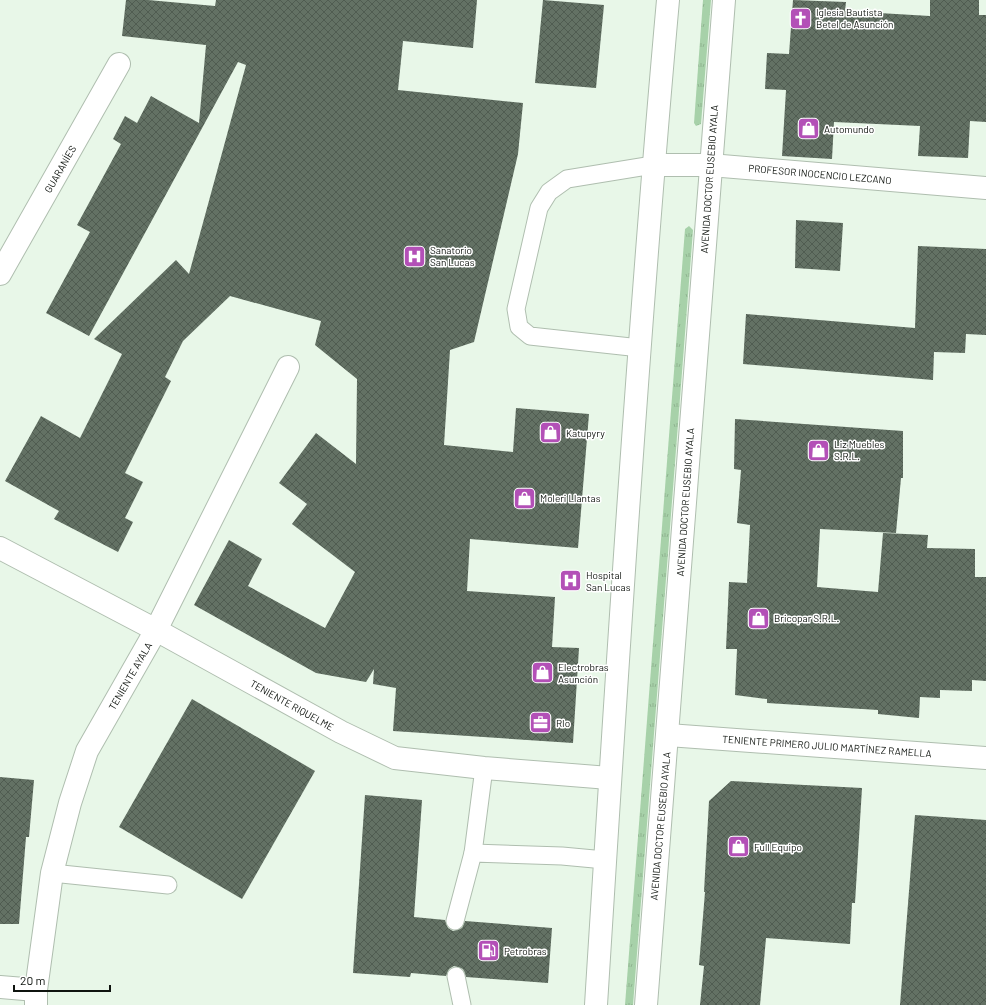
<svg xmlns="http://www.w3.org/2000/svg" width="986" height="1005" font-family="Barlow,sans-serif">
  <defs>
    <pattern id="grass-tufts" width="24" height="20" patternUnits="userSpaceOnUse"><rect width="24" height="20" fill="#a7d1a9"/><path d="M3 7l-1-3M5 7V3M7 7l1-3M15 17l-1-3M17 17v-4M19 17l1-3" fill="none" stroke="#8fb390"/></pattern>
    <pattern id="building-cross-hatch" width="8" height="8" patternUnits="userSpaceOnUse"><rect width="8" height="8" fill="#637164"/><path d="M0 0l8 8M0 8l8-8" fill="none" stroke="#505c51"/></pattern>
  </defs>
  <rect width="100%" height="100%" fill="#e8f7e8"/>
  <g fill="url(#grass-tufts)">
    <path d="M703 0H711L701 124 696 126 694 123Z"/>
    <path d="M689 226 693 230 633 1005H625L685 229Z"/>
  </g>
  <g fill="url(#building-cross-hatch)">
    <path d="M126 0H148L215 6 216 0H477L473 48 403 41 398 90 523 103 518 154 474 342 450 350 444 445 513 452 516 408 589 414 578 548 470 539 467 591 555 597 552 647 579 648 573 743 393 731 396 688 373 684 374 669 366 682 316 673 194 605 229 540 262 559 248 586 325 628 355 572 292 524 307 504 279 483 316 433 356 464 357 379 315 345 321 321 230 296 183 341 165 377 171 381 125 473 143 482 125 518 133 522 118 552 54 519 59 511 5 481 41 416 80 438 122 354 94 339 176 260 189 274 246 65 238 62 89 336 46 313 90 232 77 225 121 144 113 139 125 116 137 123 151 96 199 123 206 45 122 36Z"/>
    <path d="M543 0 604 5 596 88 535 83Z"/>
    <path d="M793 0 846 2 845 11 930 16V0H979V15H986V122L970 121 968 158 918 156 920 126 834 122 832 159 782 156 786 90 765 89 767 53 789 54Z"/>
    <path d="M796 220 843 223 840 271 795 268Z"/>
    <path d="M918 246 986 249V335L966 334 965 353 934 352 933 380 743 364 746 314 915 328Z"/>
    <path d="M735 419 903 431V478H901L896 533 820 529 817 587 878 592 883 533 928 535 927 548 975 549V577H986V681L972 680V691L940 690V698L920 697 919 718 878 714V710L767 703V699L735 695 737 649H726L729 582 747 583 750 525 737 523 741 470 734 469Z"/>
    <path d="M192 699 315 771 242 899 119 827Z"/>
    <path d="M0 777 34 780 29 837H26L19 924H0Z"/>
    <path d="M731 781 862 788 855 903H852L850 944 766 938 760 1005H700L704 966 699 965 705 892H704L709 801Z"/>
    <path d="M365 795 422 800 414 917 445 920 448 928 453 931 462 928 465 921 552 928 548 983 466 977 463 969 454 966 449 969 446 976 411 973 410 977 353 973Z"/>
    <path d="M915 815 986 820V1005H900Z"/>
  </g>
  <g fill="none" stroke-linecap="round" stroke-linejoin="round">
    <defs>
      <g id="service">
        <path d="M640 348 530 336 519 327 516 309 539 208 549 192 567 179 653 165"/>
        <path d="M473 853 484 768"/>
        <path d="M52 873 168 885"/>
        <path d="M455 921 473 853 562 856 605 860"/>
        <path d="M456 976 462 1005"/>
      </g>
      <g id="minor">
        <path d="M653 165H710L986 188"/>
        <path d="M0 274 119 64"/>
        <path d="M0 548 156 630 341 732 395 758 484 768 609 778"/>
        <path d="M0 987 36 990"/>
        <path d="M36 1005V990L52 873 70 803 87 751 156 630 288 367"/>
      </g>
      <path id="tertiary" d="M668 735 986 758"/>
      <g id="trunk">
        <path d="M596 1005C617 670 638 334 668 0"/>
        <path d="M646 1005 724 0"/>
      </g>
    </defs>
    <use href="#service" stroke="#afbeaf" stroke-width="19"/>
    <use href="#minor" stroke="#afbeaf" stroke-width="24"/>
    <use href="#tertiary" stroke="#afbeaf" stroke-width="24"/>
    <use href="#trunk" stroke="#afbeaf" stroke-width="24"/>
    <use href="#service" stroke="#fff" stroke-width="17"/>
    <use href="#minor" stroke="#fff" stroke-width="22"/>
    <use href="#tertiary" stroke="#fff" stroke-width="22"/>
    <use href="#trunk" stroke="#fff" stroke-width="22"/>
  </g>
  <defs>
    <symbol id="church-square" viewBox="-11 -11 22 22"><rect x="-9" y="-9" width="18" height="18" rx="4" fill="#b350b7" stroke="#fff"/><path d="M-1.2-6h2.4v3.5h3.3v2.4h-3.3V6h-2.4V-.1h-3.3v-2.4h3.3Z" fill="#fff"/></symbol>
    <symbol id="shop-square" viewBox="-11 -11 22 22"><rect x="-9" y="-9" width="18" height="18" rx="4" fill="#b350b7" stroke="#fff"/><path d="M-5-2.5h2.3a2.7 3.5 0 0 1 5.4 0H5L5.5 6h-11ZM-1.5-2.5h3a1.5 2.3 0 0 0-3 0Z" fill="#fff"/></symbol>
    <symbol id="hospital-square" viewBox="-11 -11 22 22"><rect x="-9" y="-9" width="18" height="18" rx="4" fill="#b350b7" stroke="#fff"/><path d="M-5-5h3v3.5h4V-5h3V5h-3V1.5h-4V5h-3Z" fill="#fff"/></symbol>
    <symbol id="office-square" viewBox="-11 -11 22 22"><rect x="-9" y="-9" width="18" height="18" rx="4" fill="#b350b7" stroke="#fff"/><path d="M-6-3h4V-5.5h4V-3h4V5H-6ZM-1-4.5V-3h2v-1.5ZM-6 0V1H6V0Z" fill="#fff"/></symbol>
    <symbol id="fuel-square" viewBox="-11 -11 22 22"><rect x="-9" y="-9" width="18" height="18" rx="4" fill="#b350b7" stroke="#fff"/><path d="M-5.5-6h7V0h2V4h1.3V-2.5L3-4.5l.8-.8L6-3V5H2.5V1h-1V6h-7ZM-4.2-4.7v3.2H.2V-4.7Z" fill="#fff"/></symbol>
  </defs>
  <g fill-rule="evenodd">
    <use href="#church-square" x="788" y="6" width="25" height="25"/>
    <use href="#shop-square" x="796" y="116" width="25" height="25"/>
    <use href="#hospital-square" x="402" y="244" width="25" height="25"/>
    <use href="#shop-square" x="538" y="420" width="25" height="25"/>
    <use href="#shop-square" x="806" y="438" width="25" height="25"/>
    <use href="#shop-square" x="512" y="486" width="25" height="25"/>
    <use href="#hospital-square" x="558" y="568" width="25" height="25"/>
    <use href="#shop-square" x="746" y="606" width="25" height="25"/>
    <use href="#shop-square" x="530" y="660" width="25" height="25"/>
    <use href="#office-square" x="528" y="710" width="25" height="25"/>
    <use href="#shop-square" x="726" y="834" width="25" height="25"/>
    <use href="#fuel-square" x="476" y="938" width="25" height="25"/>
  </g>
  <g text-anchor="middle" stroke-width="3" stroke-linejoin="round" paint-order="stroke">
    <g font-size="10" fill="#0f140f" stroke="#fff" text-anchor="start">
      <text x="816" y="16">Iglesia Bautista<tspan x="816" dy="12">Betel de Asunción</tspan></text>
      <text x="824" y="133">Automundo</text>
      <text x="430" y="254">Sanatorio<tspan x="430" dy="12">San Lucas</tspan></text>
      <text x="566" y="437">Katupyry</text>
      <text x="834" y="448">Liz Muebles<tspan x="834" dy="12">S.R.L.</tspan></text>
      <text x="540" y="502">Moleri Llantas</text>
      <text x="586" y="579">Hospital<tspan x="586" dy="12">San Lucas</tspan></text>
      <text x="774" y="622">Bricopar S.R.L.</text>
      <text x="558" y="671">Electrobras<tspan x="558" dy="12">Asunción</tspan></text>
      <text x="556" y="727">RIo</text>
      <text x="754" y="851">Full Equipo</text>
      <text x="504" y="955">Petrobras</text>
    </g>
    <g font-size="10" fill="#0f140f" stroke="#fff">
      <text transform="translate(60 169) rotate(-60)" y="4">GUARANÍES</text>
      <text transform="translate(820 174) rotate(5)" y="4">PROFESOR INOCENCIO LEZCANO</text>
      <text transform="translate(709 179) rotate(-86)" y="4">AVENIDA DOCTOR EUSEBIO AYALA</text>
      <text transform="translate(685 502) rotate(-86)" y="4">AVENIDA DOCTOR EUSEBIO AYALA</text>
      <text transform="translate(130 676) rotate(-60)" y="4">TENIENTE AYALA</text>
      <text transform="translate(292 705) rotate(29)" y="4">TENIENTE RIQUELME</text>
      <text transform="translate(827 746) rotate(4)" y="4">TENIENTE PRIMERO JULIO MARTÍNEZ RAMELLA</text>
      <text transform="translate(660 826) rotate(-85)" y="4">AVENIDA DOCTOR EUSEBIO AYALA</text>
    </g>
  </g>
  <path d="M14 985v6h96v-6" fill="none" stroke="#0f140f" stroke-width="2"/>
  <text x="20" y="985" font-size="12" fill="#0f140f" stroke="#ffffff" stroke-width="3" paint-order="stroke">20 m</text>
</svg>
